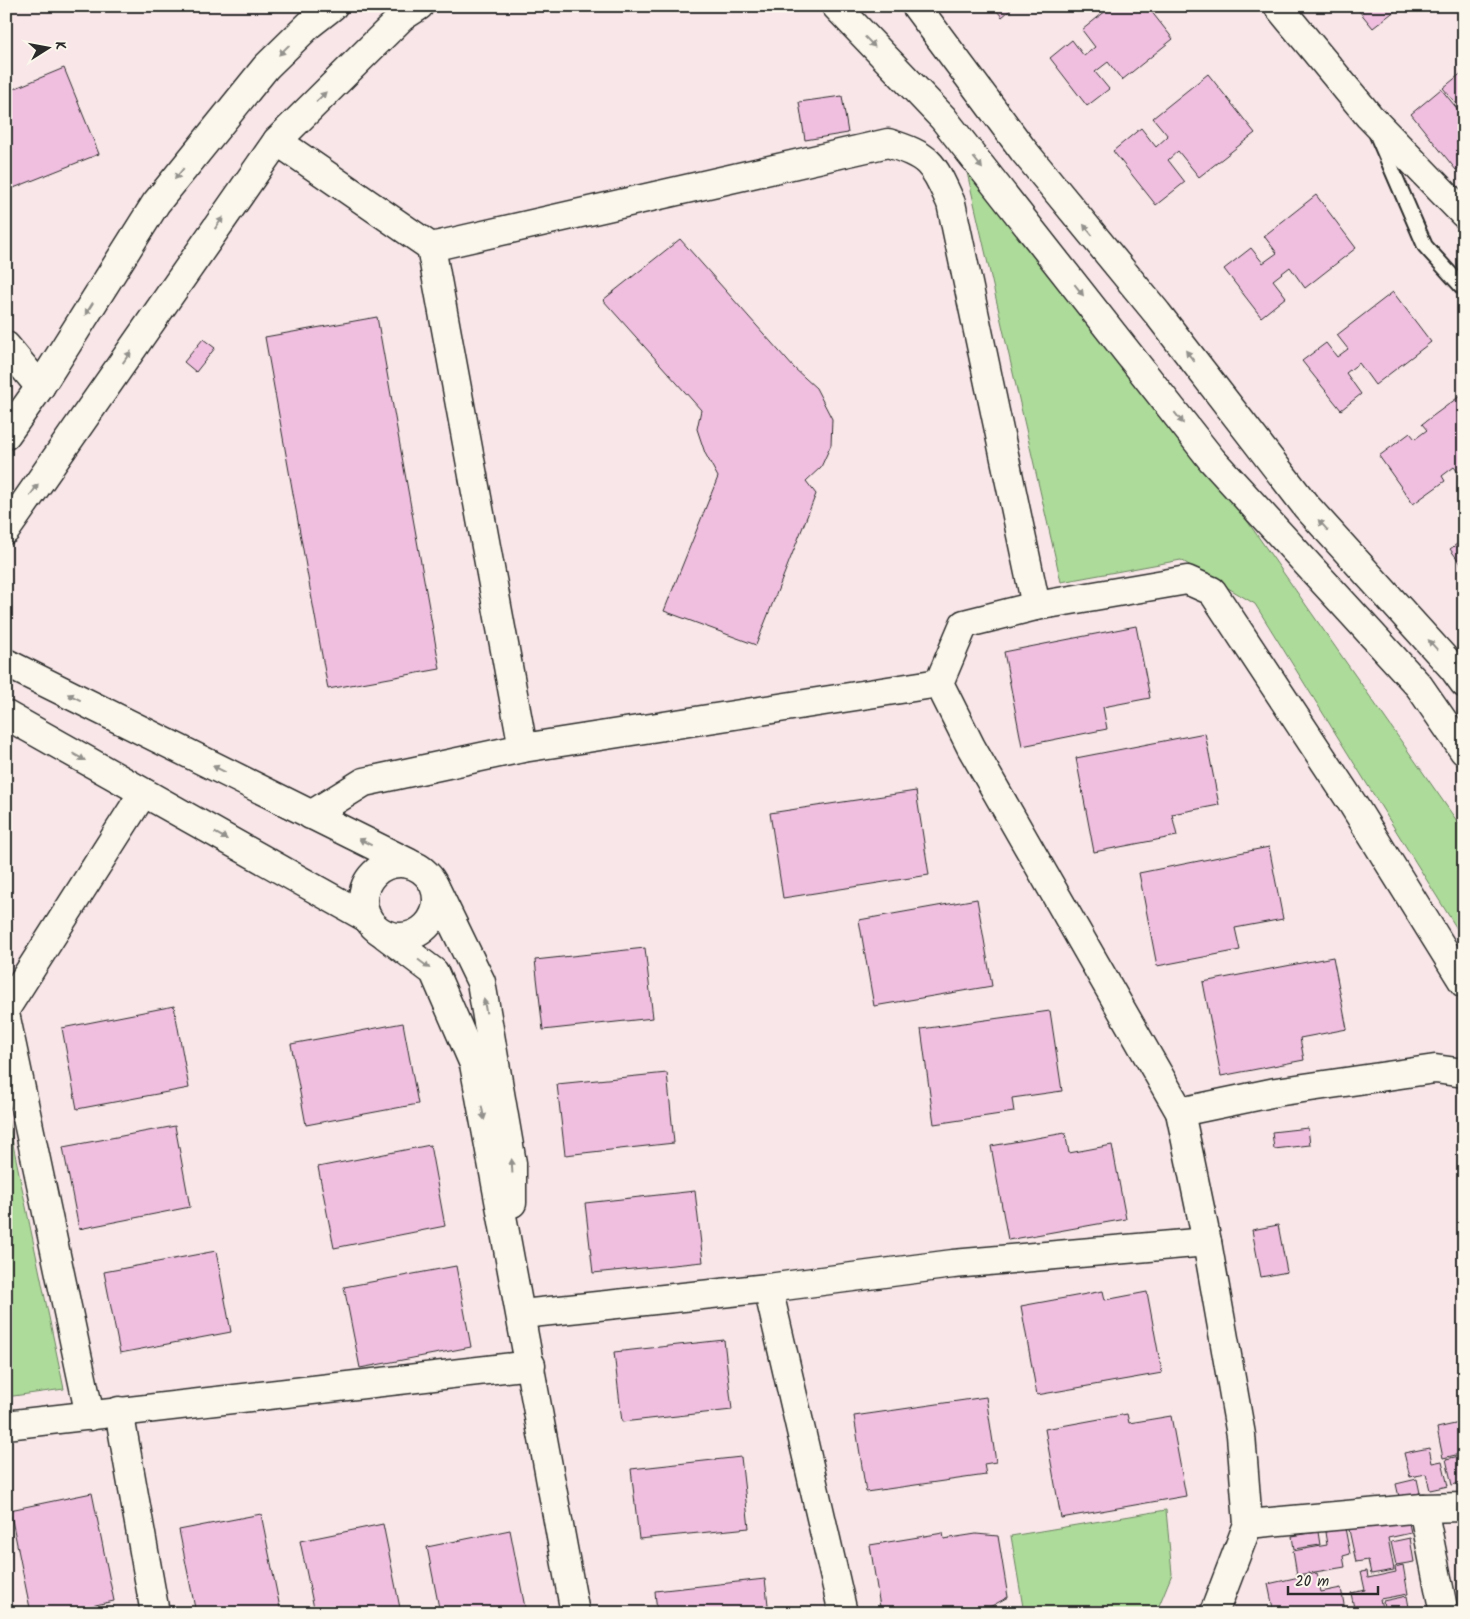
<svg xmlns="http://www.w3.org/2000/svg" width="1470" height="1619" font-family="Kalam,sans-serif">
  <rect width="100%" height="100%" fill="#f8e6e8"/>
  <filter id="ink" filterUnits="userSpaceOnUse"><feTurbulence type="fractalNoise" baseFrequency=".02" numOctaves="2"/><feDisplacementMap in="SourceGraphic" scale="10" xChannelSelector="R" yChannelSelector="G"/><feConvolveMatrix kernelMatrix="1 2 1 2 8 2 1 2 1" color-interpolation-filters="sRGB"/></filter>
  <g filter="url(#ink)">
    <g fill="#addb9a" stroke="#6c8362">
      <path d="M966 168 1222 485 1464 831V940L1255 604 1181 560 1061 582Z"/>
      <path d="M6 1111 64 1389 6 1397Z"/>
      <path d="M1166 1510 1172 1574 1156 1613H1024L1011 1536Z"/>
    </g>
    <g fill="#f0bfe0" stroke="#2b2b2b">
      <path d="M993 6H1015L1002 17Z"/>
      <path d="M1112 6H1147L1173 39 1122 80 1108 62 1095 72 1109 89 1087 106 1050 58 1072 40 1084 56 1095 47 1082 30Z"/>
      <path d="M1355 6H1401L1373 28Z"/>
      <path d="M64 68 99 154 6 191V92Z"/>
      <path d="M1464 71V113L1443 88Z"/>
      <path d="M1208 74 1255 133 1199 177 1178 151 1168 160 1185 182 1156 205 1113 151 1141 128 1156 147 1168 136 1153 118Z"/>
      <path d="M1441 89 1464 117V164L1456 170 1411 114Z"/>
      <path d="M842 96 848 133 805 140 799 102Z"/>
      <path d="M1316 195 1356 248 1305 288 1290 267 1273 280 1286 297 1261 317 1224 269 1251 248 1263 263 1277 253 1264 236Z"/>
      <path d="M680 239 794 368 816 388 832 419 831 445 821 467 806 481 816 494 756 645 664 611 718 477 705 453 697 429 701 410 603 300Z"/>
      <path d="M1393 292 1431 342 1375 385 1359 363 1346 373 1361 394 1341 410 1302 361 1326 343 1337 357 1348 349 1337 335Z"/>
      <path d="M377 317 440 669 328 689 265 337Z"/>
      <path d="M203 339 215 348 196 372 184 362Z"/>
      <path d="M1464 393V468L1458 472 1454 467 1442 476 1445 481 1413 504 1379 456 1410 433 1415 439 1427 430 1422 424Z"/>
      <path d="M1464 539V568L1450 549Z"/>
      <path d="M1136 626 1150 698 1103 707 1107 729 1022 746 1004 652Z"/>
      <path d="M1205 733 1219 805 1172 814 1177 836 1094 852 1076 758Z"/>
      <path d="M916 791 929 875 783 898 770 813Z"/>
      <path d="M1269 847 1283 919 1235 928 1240 950 1157 966 1139 873Z"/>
      <path d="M977 899 992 986 874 1006 859 920Z"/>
      <path d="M645 948 653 1018 543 1030 535 960Z"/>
      <path d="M1333 957 1347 1029 1300 1038 1304 1060 1221 1076 1203 982Z"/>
      <path d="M174 1006 189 1088 77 1109 62 1028Z"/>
      <path d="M1050 1011 1062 1091 1012 1098 1014 1112 934 1124 921 1029Z"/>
      <path d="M403 1023 418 1104 306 1125 291 1044Z"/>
      <path d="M667 1073 674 1143 565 1155 557 1084Z"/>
      <path d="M175 1126 190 1207 79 1229 63 1147Z"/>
      <path d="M1308 1128 1310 1145 1274 1149 1272 1132Z"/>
      <path d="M1065 1133 1069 1153 1112 1145 1126 1219 1008 1240 991 1146Z"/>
      <path d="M430 1145 445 1226 334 1248 318 1167Z"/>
      <path d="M695 1191 703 1262 593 1273 585 1203Z"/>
      <path d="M1278 1225 1287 1272 1261 1277 1252 1230Z"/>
      <path d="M216 1251 231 1332 120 1353 104 1272Z"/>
      <path d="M456 1266 471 1347 360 1368 344 1287Z"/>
      <path d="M1103 1291 1105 1300 1147 1292 1162 1373 1037 1395 1021 1306Z"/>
      <path d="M724 1340 732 1410 622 1422 614 1352Z"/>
      <path d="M986 1397 996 1462 984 1464 986 1475 866 1492 854 1416Z"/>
      <path d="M1127 1414 1129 1423 1171 1416 1186 1496 1061 1518 1045 1429Z"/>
      <path d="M1464 1422V1453L1443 1458 1437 1428Z"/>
      <path d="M1429 1448 1432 1463 1442 1461 1448 1486 1430 1490 1426 1474 1410 1477 1404 1453Z"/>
      <path d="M1464 1455V1482L1452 1485 1446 1459Z"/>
      <path d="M741 1457 749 1528 639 1539 631 1469Z"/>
      <path d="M1417 1479 1420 1493 1399 1497 1396 1484Z"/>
      <path d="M92 1493 114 1601 59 1613H31L10 1510Z"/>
      <path d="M1407 1513 1411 1533 1388 1538 1394 1570 1371 1574 1368 1560 1356 1562 1348 1525Z"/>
      <path d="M261 1514 281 1613H196L179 1530Z"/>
      <path d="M383 1524 401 1613H315L300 1541Z"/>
      <path d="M1345 1528 1350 1554 1343 1556 1345 1567 1297 1575 1293 1551 1327 1545 1325 1532Z"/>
      <path d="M510 1530 526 1613H440L427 1547Z"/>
      <path d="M1318 1532 1320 1545 1294 1549 1292 1536Z"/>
      <path d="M943 1533 944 1539 976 1534 998 1536 1008 1597 988 1608 958 1613H881L870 1545Z"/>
      <path d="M1410 1538 1414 1562 1396 1565 1391 1542Z"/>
      <path d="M1403 1565 1408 1594 1380 1599 1383 1613H1355L1351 1593 1365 1590 1361 1572 1367 1571 1368 1578 1396 1572 1395 1567Z"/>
      <path d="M1317 1573 1321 1592 1341 1588 1345 1610 1332 1613H1274L1268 1584Z"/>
      <path d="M765 1579 769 1613H657L655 1591Z"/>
      <path d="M1407 1596 1410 1613H1385L1383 1601Z"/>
    </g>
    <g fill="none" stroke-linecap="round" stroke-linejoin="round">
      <defs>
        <path id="lane" d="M1377 135 1425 246 1464 289"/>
        <g id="street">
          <path d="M1278 6 1369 116 1464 214"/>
          <path d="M277 141 431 247 523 748"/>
          <path d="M431 247 888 143C931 156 933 164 951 203L1036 606"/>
          <path d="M6 346 40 387"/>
          <path d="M311 815 364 782 523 748 939 683"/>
          <path d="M6 1008 143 793"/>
          <path d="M6 1018 90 1416"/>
          <path d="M1180 1112 1276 1092 1435 1069 1464 1073"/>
          <path d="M768 1288 843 1613"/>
          <path d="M522 1314 768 1288 953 1264 1207 1242"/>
          <path d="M119 1411 155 1613"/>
          <path d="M6 1425 531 1365"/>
          <path d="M1423 1508 1444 1613"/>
          <path d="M1248 1524 1423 1508 1464 1507"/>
          <path d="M1214 1613 1248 1524 1241 1435 1207 1242 1180 1112 971 747 939 683 964 624 1036 606 1187 580 1212 591 1354 806 1464 983"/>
        </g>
        <g id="secondary">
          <path d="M836 6 943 118 1212 460 1419 686 1464 751"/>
          <path d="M916 6 1023 150 1157 313 1306 506 1453 668 1464 683"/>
          <path d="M6 435 40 387 156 203 266 67 310 24 333 6"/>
          <path d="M6 530 277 141 402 17 419 6"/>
          <path d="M6 663 409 863"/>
          <path d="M6 715 367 918"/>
          <circle cx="400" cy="900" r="37"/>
          <path d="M435 887 481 982 512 1163V1203"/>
          <path d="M385 935 434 972 474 1064 575 1613"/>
        </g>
      </defs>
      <use href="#lane" stroke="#2b2b2b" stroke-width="18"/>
      <use href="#street" stroke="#2b2b2b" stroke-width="31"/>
      <use href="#secondary" stroke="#2b2b2b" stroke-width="31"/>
      <use href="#lane" stroke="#fbf7ec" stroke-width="14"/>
      <use href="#street" stroke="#fbf7ec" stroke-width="28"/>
      <use href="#secondary" stroke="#fbf7ec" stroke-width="28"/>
    </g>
    <defs><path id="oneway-solid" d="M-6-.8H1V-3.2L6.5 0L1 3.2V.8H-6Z" transform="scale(1.25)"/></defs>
    <g fill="#93918c">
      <use href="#oneway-solid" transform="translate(870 42) rotate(46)"/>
      <use href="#oneway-solid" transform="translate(284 50) rotate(136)"/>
      <use href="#oneway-solid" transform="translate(321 97) rotate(-44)"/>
      <use href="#oneway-solid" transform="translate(978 163) rotate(52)"/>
      <use href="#oneway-solid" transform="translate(179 174) rotate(129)"/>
      <use href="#oneway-solid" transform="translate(219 223) rotate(-55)"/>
      <use href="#oneway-solid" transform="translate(1088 230) rotate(-129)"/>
      <use href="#oneway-solid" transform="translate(1079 290) rotate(52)"/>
      <use href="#oneway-solid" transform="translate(89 309) rotate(122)"/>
      <use href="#oneway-solid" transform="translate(1190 356) rotate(-128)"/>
      <use href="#oneway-solid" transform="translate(127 357) rotate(-55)"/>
      <use href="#oneway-solid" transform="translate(1179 418) rotate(52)"/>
      <use href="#oneway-solid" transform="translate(34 490) rotate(-55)"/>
      <use href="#oneway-solid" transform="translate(1323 525) rotate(-132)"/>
      <use href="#oneway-solid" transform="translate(1433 645) rotate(-132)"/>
      <use href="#oneway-solid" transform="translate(74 697) rotate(-154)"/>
      <use href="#oneway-solid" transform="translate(79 757) rotate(30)"/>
      <use href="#oneway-solid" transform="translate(219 769) rotate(-154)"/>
      <use href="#oneway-solid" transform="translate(221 836) rotate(29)"/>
      <use href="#oneway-solid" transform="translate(365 842) rotate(-153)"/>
      <use href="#oneway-solid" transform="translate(424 964) rotate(37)"/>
      <use href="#oneway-solid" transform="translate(485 1006) rotate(-100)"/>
      <use href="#oneway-solid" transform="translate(483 1113) rotate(79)"/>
      <use href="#oneway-solid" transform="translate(512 1166) rotate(-93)"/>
    </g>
  </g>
  <rect width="1470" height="1619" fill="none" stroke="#fbf7ec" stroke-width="25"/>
  <rect x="12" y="12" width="1445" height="1594" fill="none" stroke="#2b2b2b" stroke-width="2" filter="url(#ink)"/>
  <g transform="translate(48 48) rotate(79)" stroke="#fbf7ec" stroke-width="4" paint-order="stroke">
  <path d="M0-4L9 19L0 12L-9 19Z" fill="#2b2b2b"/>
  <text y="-8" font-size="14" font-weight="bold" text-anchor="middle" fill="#2b2b2b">K</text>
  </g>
  <path d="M1288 1586v8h90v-8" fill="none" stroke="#2b2b2b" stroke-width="2.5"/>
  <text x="1295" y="1586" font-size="15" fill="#2b2b2b" stroke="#fbf7ec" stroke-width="4" paint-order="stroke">20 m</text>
</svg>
